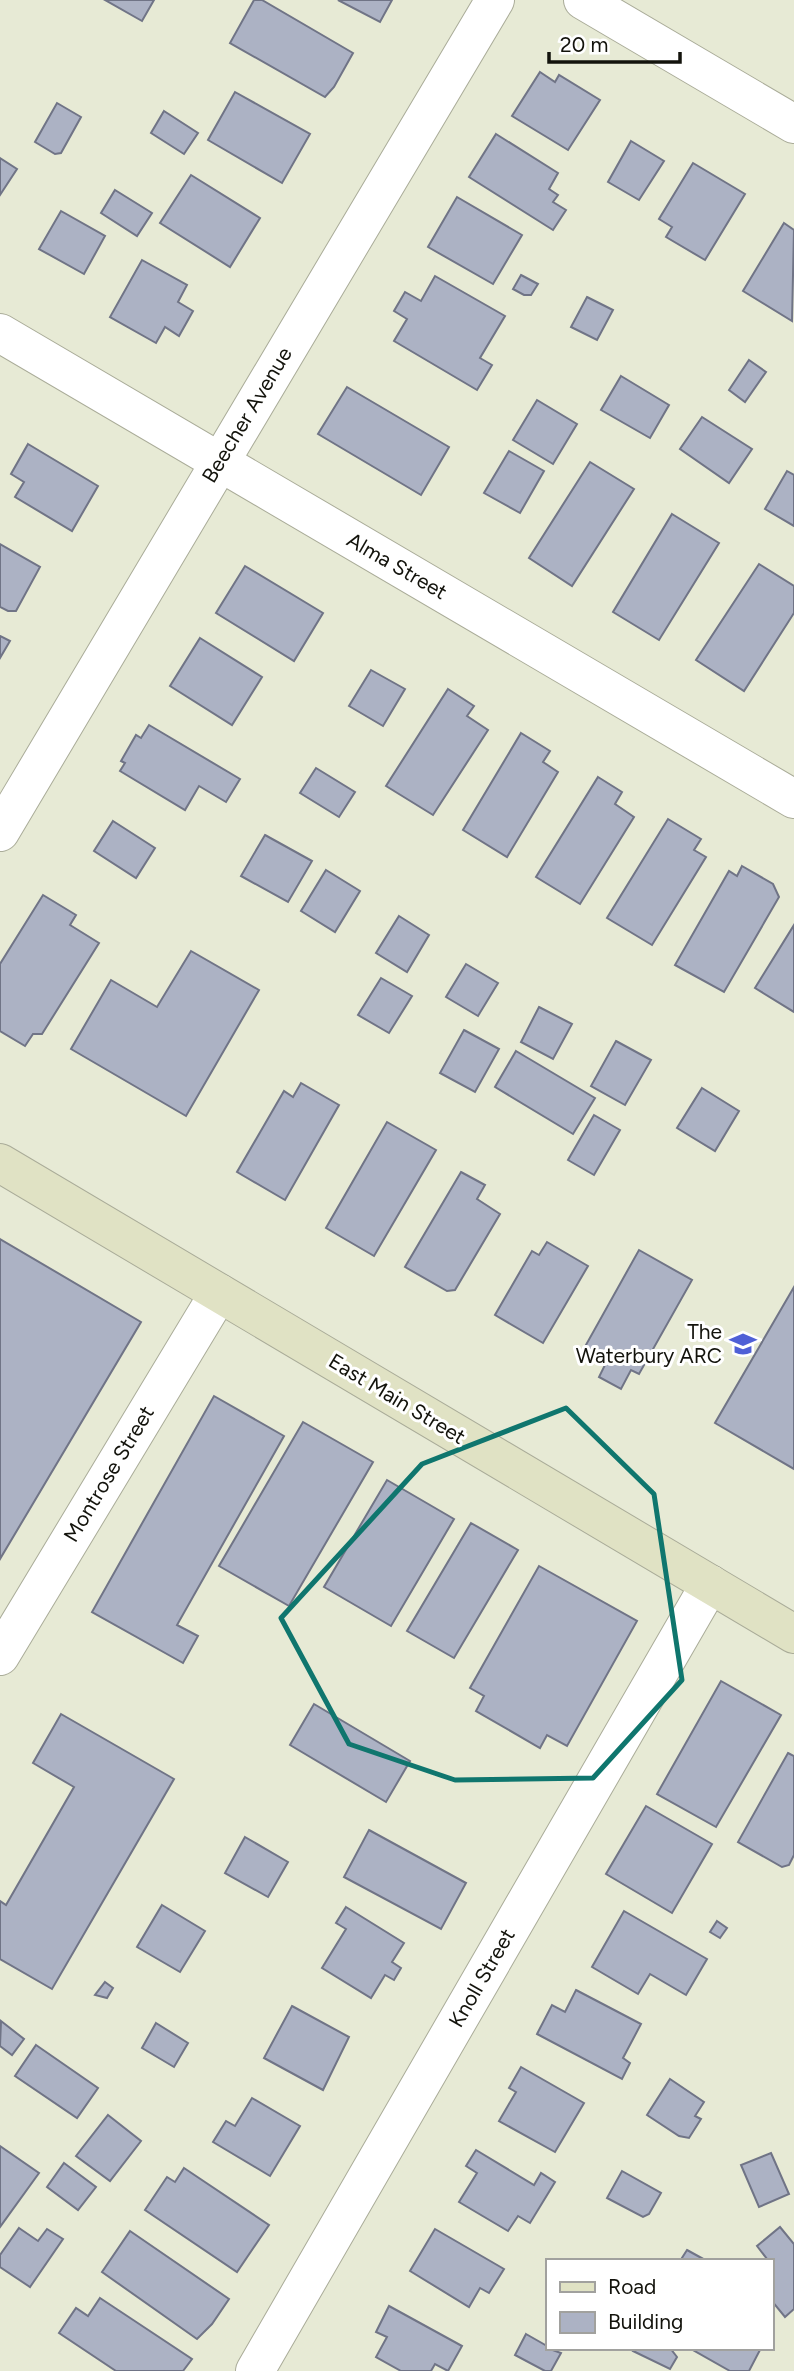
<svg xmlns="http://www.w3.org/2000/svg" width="794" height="2371" font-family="Figtree,sans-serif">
  <rect width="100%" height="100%" fill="#e7ead5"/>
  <g fill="#acb2c4" stroke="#707486" stroke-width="2">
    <path d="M105 0H154L142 21Z"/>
    <path d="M254 0H262L353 53 334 87 325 97 230 43Z"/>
    <path d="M338 0H392L380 22Z"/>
    <path d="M540 72 555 82 559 75 600 100 568 150 512 116Z"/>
    <path d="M235 92 310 134 282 183 208 140Z"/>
    <path d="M57 103 81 117 61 153 55 154 35 142Z"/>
    <path d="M164 111 198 133 184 154 151 133Z"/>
    <path d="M496 134 558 173 549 189 558 195 553 202 566 210 553 230 469 177Z"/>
    <path d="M631 141 664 161 639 200 608 182Z"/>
    <path d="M0 158 17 169 0 195Z"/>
    <path d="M693 163 745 194 705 260 666 237 672 227 659 219Z"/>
    <path d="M191 175 260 218 230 267 160 223Z"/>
    <path d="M115 190 152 213 137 236 101 213Z"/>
    <path d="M457 197 522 235 493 284 428 247Z"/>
    <path d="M61 211 105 236 84 274 39 249Z"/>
    <path d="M784 223 794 230 792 321 743 291Z"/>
    <path d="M142 260 187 285 178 302 193 311 179 336 165 327 156 343 110 317Z"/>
    <path d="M521 275 538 284 531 295H524L513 289Z"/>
    <path d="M435 276 505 316 480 358 492 365 477 390 394 341 407 319 394 311 405 292 421 301Z"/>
    <path d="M587 297 613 310 597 340 571 327Z"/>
    <path d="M749 360 766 372 745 402 729 390Z"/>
    <path d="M621 376 669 405 650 438 601 410Z"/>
    <path d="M347 387 449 447 421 495 318 434Z"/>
    <path d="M537 400 577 424 553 464 513 440Z"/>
    <path d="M702 417 752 449 729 483 680 449Z"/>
    <path d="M28 444 98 486 72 531 15 497 24 482 11 474Z"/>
    <path d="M509 451 544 471 520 513 484 493Z"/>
    <path d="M590 462 634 489 572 586 529 558Z"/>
    <path d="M787 471 794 475V526L765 509Z"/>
    <path d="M672 514 719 543 659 640 613 612Z"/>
    <path d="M0 544 40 567 16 611H8L0 607Z"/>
    <path d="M759 564 794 586V613L744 691 696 660Z"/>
    <path d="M245 566 323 613 294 661 216 613Z"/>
    <path d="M0 636 10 641 0 658Z"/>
    <path d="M200 638 262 677 232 725 170 686Z"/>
    <path d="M371 670 405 689 383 726 349 706Z"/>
    <path d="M448 689 474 706 467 716 488 730 433 815 386 786Z"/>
    <path d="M149 725 240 779 226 802 199 786 185 810 120 771 125 763 121 761 136 735 141 738Z"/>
    <path d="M521 733 550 751 543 762 558 772 507 857 463 830Z"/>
    <path d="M316 768 355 792 339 817 300 793Z"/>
    <path d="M598 777 622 792 615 804 634 817 580 904 536 877Z"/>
    <path d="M668 819 701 839 694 850 706 857 652 945 607 918Z"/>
    <path d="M113 821 155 848 136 878 94 851Z"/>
    <path d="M265 835 312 861 288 902 241 876Z"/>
    <path d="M742 866 773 884 779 897 724 992 675 965 729 871 737 876Z"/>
    <path d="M326 870 360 891 335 932 301 911Z"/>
    <path d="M43 895 76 915 70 925 99 943 42 1034H33L25 1046 0 1031V964Z"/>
    <path d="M399 916 429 935 407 972 376 953Z"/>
    <path d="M794 925V1012L755 988Z"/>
    <path d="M191 951 259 990 186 1116 71 1049 111 980 157 1007Z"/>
    <path d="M466 964 498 983 478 1016 446 997Z"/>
    <path d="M381 978 412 996 389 1033 358 1015Z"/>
    <path d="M539 1007 572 1024 553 1059 521 1042Z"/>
    <path d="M464 1030 499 1049 475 1092 440 1073Z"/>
    <path d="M616 1041 651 1060 625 1105 591 1086Z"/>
    <path d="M516 1051 595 1098 573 1134 495 1087Z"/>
    <path d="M301 1083 339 1105 285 1200 237 1172 284 1091 293 1097Z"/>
    <path d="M702 1088 739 1111 715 1151 677 1128Z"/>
    <path d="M594 1115 620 1130 594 1175 568 1160Z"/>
    <path d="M387 1122 436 1150 374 1256 326 1228Z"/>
    <path d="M461 1172 485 1185 477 1199 500 1214 455 1290 447 1291 405 1267Z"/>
    <path d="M0 1239 141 1322 0 1559Z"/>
    <path d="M547 1242 588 1266 543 1343 495 1315 532 1251 539 1255Z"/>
    <path d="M639 1250 692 1280 639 1374 631 1370 621 1389 599 1377 605 1365 582 1352Z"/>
    <path d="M794 1287V1469L715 1423Z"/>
    <path d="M214 1396 284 1436 177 1625 198 1636 183 1663 92 1612Z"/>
    <path d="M303 1422 373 1462 289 1606 219 1566Z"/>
    <path d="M387 1480 454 1519 391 1626 324 1587Z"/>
    <path d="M471 1523 518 1550 454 1658 407 1631Z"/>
    <path d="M539 1566 637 1621 567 1746 547 1735 540 1748 476 1711 484 1696 470 1688Z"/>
    <path d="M721 1681 781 1715 716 1827 657 1794Z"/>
    <path d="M314 1704 410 1761 386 1802 290 1745Z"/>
    <path d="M61 1714 174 1779 52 1989 0 1959V1901L6 1905 74 1787 33 1763Z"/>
    <path d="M788 1753 794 1756V1855L789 1865 782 1867 738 1842Z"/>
    <path d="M646 1806 712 1844 672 1913 606 1874Z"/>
    <path d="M369 1830 466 1883 441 1929 344 1877Z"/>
    <path d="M245 1837 288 1862 268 1897 225 1873Z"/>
    <path d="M162 1905 205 1931 180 1972 137 1947Z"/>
    <path d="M346 1907 404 1943 392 1962 401 1968 394 1980 385 1975 371 1998 322 1968 346 1929 336 1923Z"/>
    <path d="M624 1911 707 1959 686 1995 650 1974 638 1994 592 1967Z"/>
    <path d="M717 1921 727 1928 720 1938 710 1932Z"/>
    <path d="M105 1982 113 1988 107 1998 95 1995Z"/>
    <path d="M576 1990 641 2024 623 2058 630 2063 622 2079 537 2034 552 2005 565 2012Z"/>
    <path d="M292 2006 349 2037 323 2090 264 2058Z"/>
    <path d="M1 2021 24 2039 12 2055 0 2046Z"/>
    <path d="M156 2023 188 2043 174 2067 142 2048Z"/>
    <path d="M36 2045 98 2088 77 2118 15 2076Z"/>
    <path d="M521 2067 584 2103 555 2152 499 2121 516 2092 509 2088Z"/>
    <path d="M670 2079 704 2102 695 2116 701 2119 689 2138 679 2136 647 2115Z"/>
    <path d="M252 2098 300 2126 270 2176 213 2142 226 2121 235 2126Z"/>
    <path d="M108 2115 141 2141 110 2181 76 2156Z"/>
    <path d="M0 2146 39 2173 0 2227Z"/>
    <path d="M476 2150 534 2185 541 2173 555 2182 530 2223 518 2216 508 2231 459 2202 477 2173 466 2166Z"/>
    <path d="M771 2153 789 2194 759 2207 741 2165Z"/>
    <path d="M64 2163 96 2187 78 2210 47 2187Z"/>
    <path d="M184 2168 269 2225 237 2272 145 2210 167 2177 175 2182Z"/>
    <path d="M622 2171 661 2193 649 2214 643 2217 607 2198Z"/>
    <path d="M780 2227 794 2244V2309L785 2317 771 2300V2261H765L767 2259 757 2246Z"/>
    <path d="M19 2228 38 2241 47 2229 63 2239 30 2287 0 2267V2255Z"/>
    <path d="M435 2229 504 2269 489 2293 480 2288 469 2307 410 2271Z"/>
    <path d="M130 2231 229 2299 212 2324 197 2339 102 2272Z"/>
    <path d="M687 2250 707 2261H680Z"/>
    <path d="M100 2298 192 2359 183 2371H116L59 2333 76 2308 88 2316Z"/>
    <path d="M389 2306 462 2346 448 2371 435 2364 431 2371H401L376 2357 387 2337 376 2332Z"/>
    <path d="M526 2334 547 2346V2348L561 2353 551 2371H545L515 2355Z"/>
    <path d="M635 2348H670L677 2357 670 2369 633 2351Z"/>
    <path d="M694 2348H761L749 2371H730L693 2350Z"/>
  </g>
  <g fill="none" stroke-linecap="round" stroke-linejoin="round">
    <defs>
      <g id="minor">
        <path d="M583 0 794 124"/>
        <path d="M0 333 794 799"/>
        <path d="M0 832 495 0"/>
        <path d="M0 1656 219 1293"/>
        <path d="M255 2371 710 1584"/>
      </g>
      <path id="secondary" d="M0 1163 794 1634"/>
    </defs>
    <use href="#minor" stroke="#aaac99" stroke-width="40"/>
    <use href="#secondary" stroke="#aaac99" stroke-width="40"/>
    <use href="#minor" stroke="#fff" stroke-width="38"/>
    <use href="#secondary" stroke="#e0e2c4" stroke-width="38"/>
  </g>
  <path fill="none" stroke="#0f766e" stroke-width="5" stroke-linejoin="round" d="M566 1408 654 1494 682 1680 593 1778 455 1780 349 1744 281 1618 422 1464Z"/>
  <defs>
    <symbol id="school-bare" viewBox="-9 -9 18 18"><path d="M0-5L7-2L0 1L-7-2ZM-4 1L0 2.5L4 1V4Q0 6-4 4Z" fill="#4f60d6" stroke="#fff" stroke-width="2.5" paint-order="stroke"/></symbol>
  </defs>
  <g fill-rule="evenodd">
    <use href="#school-bare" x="724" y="1325" width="38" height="38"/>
  </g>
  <g text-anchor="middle" stroke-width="6" stroke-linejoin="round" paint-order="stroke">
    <g font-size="21" fill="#13130c" stroke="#fff">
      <text transform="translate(247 415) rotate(-59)" y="7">Beecher Avenue</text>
      <text transform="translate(397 566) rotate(30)" y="7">Alma Street</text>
      <text transform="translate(397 1399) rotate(31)" y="7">East Main Street</text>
      <text transform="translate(109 1474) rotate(-59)" y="7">Montrose Street</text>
      <text transform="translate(482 1978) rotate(-60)" y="7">Knoll Street</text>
    </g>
    <g font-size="21" fill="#13130c" stroke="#fff" text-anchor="end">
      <text x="722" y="1339">The<tspan x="722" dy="24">Waterbury ARC</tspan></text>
    </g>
  </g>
  <rect x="546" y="2259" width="228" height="91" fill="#ffffff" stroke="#a1a19e" stroke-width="2"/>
  <rect x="560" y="2282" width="35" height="10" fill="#e0e2c4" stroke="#a1a19e" stroke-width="2"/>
  <text x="608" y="2294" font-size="21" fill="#13130c">Road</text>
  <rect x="560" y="2312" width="35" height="21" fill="#acb2c4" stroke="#a1a19e" stroke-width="2"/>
  <text x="608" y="2329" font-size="21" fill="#13130c">Building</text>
  <path d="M549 52v10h131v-10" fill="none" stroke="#13130c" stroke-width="3.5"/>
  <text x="560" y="52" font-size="21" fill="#13130c" stroke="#ffffff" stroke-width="5" paint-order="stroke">20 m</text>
</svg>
